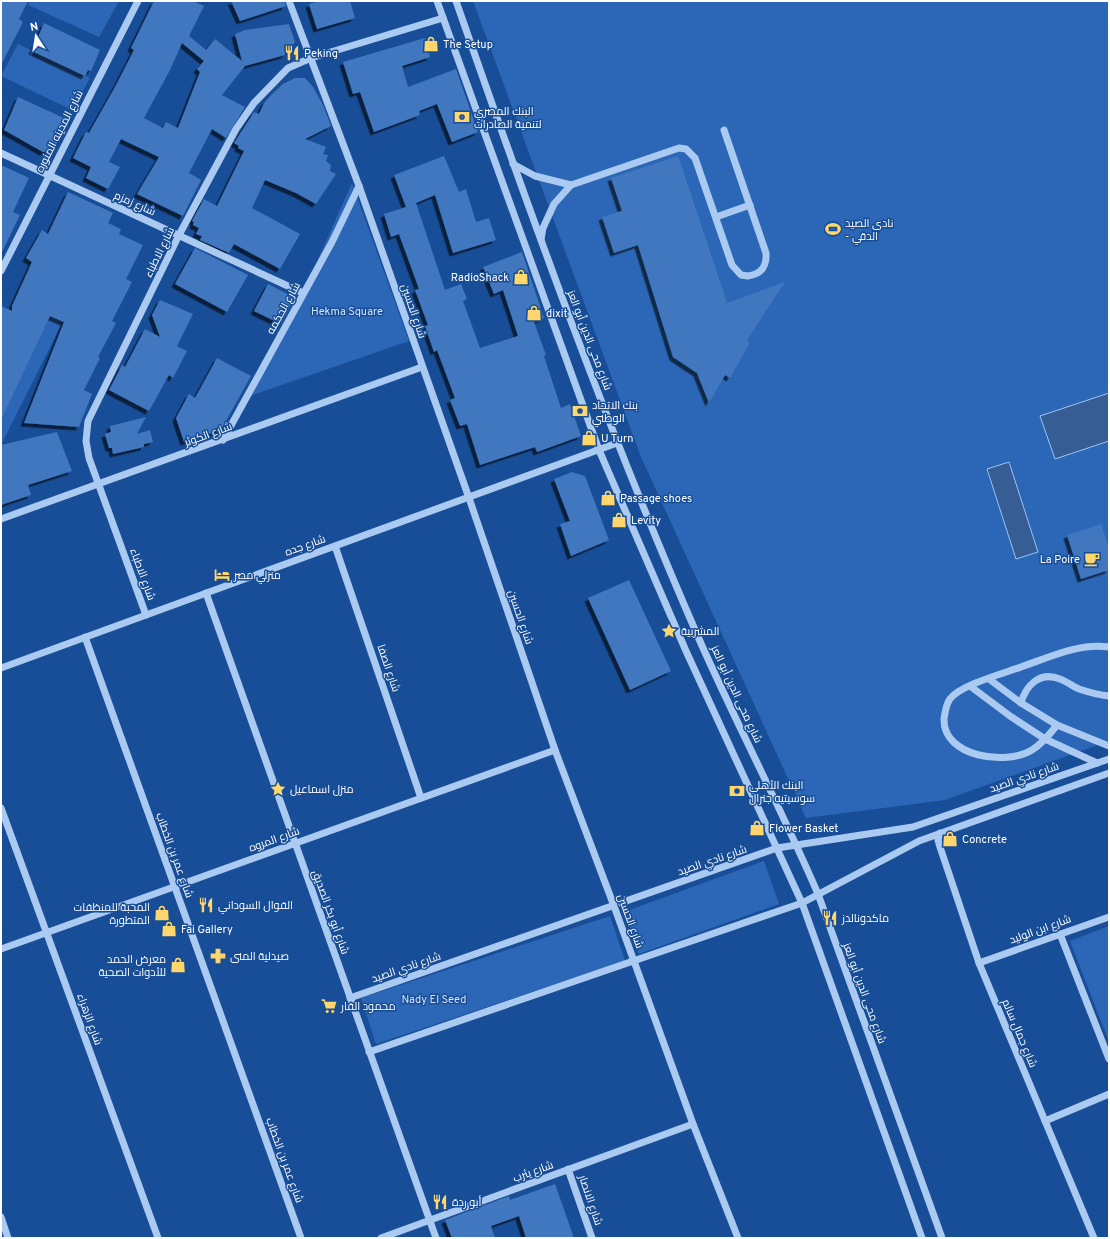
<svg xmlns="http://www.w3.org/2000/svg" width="1110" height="1239" font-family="Overpass,Cairo,sans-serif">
  <defs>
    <filter id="shadow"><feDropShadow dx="-3.5" dy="3.5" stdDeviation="0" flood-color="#0009"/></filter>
  </defs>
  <rect width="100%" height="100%" fill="#184e97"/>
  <g fill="#2b67b6">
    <path d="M30 1H115L118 3 99 37 28 5Z"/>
    <path d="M473 1H1109V741L945 800 806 818 641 457Z"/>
    <path d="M18 44 90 78 72 110 1 76Z"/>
    <path d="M352 183 409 341 247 397 311 275Z"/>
    <path d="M83 234 102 244 1 445V405Z"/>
    <path d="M764 861 779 904 639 954 624 912Z"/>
    <path d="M610 916 625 961 376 1044 361 998Z"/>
    <path d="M1109 926V1042L1070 941Z"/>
  </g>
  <g fill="#375e94" stroke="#9dc4f3">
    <path d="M1109 393V441L1055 459 1040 416Z"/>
    <path d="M1009 462 1038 552 1016 559 987 469Z"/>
  </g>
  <g fill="#4077bf" fill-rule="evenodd" filter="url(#shadow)">
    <path d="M1 1H28L19 19 23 22 1 65Z"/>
    <path d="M154 1H193L204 6 189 36 206 50 215 39 242 61 235 34 245 30 289 24 295 42 287 53H285V55L245 66 222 95 245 107 226 138 212 129 189 173 201 180 183 216 137 194 159 157 121 139 109 162 120 167 108 189 86 178 91 167 73 158 86 132 89 133 115 87 134 50 131 48ZM182 43 204 61 197 69 200 72 178 128 166 122 163 128 144 118 170 70Z"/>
    <path d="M231 1H284L286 6 240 21Z"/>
    <path d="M320 1H350L355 18 317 29 309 4Z"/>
    <path d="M44 23 100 50 91 71 88 70 85 76 32 51Z"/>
    <path d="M425 38 430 57 402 66 408 87 456 69 478 132 452 142 437 104 419 111 420 115 374 132 360 92 353 94 343 62Z"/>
    <path d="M295 78H305L313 87 323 105 331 126 305 139 326 147 323 154 328 155 326 161 331 165 330 171 336 174 316 204 296 193 265 180 252 208 300 234 280 269 234 244 229 253 200 240 202 236 196 234 199 228 193 225 194 222 192 221 204 199 217 206 244 151 238 148 239 146 234 143 254 112 259 114 264 103 272 94 283 84Z"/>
    <path d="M18 97 66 119 54 150 43 152 4 130Z"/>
    <path d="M444 156 459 192 466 189 476 222 489 218 496 240 453 253 435 195 416 203 445 290 461 284 467 299 463 301 480 348 518 336 503 290 494 294 483 267 522 252 544 318 534 322 546 355 544 356 561 408 570 404 581 436 537 452 535 447 480 465 467 424 460 426 450 400 455 398 437 350 434 352 425 326 428 325 415 290 419 289 399 234 391 237 384 214 406 207 394 175Z"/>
    <path d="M678 156 727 303 785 282 747 340 750 343 730 378 725 375 709 403 697 373 673 357 638 245 614 253 602 217 622 211 611 178Z"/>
    <path d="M1 165 29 178 13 212 20 215 1 254Z"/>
    <path d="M68 192 113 213 108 223 121 229 119 234 143 245 126 279 132 282 112 321 116 323 98 357 100 358 84 390 92 394 79 427 24 423 64 322 50 316 1 420V306L12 311V306L32 262 26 258 42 230 48 234Z"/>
    <path d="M195 248 248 275 227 312 175 284Z"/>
    <path d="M268 284 295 298 281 324 254 311Z"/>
    <path d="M160 300 193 314 177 346 187 351 173 378 169 375 149 411 109 390 122 365 125 367 145 329 160 337 152 315Z"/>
    <path d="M217 358 251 376 221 430 184 442 176 418 189 394 195 398Z"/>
    <path d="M146 417 137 434 150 430 153 442 144 444V447L113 454 112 448H109L105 434 111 432 110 426Z"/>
    <path d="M57 432 72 471 28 485 31 495 1 505V445Z"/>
    <path d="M572 472 585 476 609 540 571 556 560 524 570 521 554 479Z"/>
    <path d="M1101 524 1109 547V570L1081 579 1067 535Z"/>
    <path d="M629 580 671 671 630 690 588 598Z"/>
    <path d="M555 1184 574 1238H526L519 1216 491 1226 495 1238H452L445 1220 509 1196 510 1200Z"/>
  </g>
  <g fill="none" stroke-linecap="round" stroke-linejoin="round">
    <g stroke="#abcaf1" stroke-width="7">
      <path d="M289 1 359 186 469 498 555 750 614 906 693 1124 738 1238"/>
      <path d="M437 1 599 450 686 651 802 903 922 1238"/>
      <path d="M456 1C531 216 608 431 699 639 737 725 781 808 818 894L942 1238"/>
      <path d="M1 153 303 293"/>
      <path d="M513 164 535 176 571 185"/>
      <path d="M716 217 750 205"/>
      <path d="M541 239 543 228 554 204 571 185 679 148 686 149 695 158 732 265 741 275 748 276C761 274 767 267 766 253L724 130"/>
      <path d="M1 271 138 1"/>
      <path d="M223 440 332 242 359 186"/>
      <path d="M1 519 422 367"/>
      <path d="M335 546 421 798"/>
      <path d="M206 593 436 1238"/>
      <path d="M146 615 89 458 86 441 88 421 179 235 236 129 254 103 288 68 311 58 443 18"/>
      <path d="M85 637 301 1238"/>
      <path d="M1 668 617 443"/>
      <path d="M989 679 1021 703 1057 725 1109 746"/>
      <path d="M970 686 1010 716 1045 739 1097 763"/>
      <path d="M1021 703C1026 685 1040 671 1060 679 1066 681 1072 686 1079 689 1088 692 1099 695 1109 696"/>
      <path d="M1057 725C1050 734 1042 744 1032 750 1006 766 943 757 944 719 945 712 946 704 950 699 960 685 1005 673 1021 667 1050 657 1079 643 1109 647"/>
      <path d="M1 808 158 1238"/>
      <path d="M940 833 938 840 940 847 979 963 1094 1238"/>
      <path d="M1060 934 1109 1059"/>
      <path d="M1 949 555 750"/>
      <path d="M979 963 1109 917"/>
      <path d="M350 998 777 848 913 827 1109 759"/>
      <path d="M369 1052 802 903 919 841 1109 773"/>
      <path d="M1045 1121 1109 1094"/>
      <path d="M568 1169 592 1238"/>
      <path d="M1 1217 8 1238"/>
      <path d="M381 1238 693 1124"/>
    </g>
  </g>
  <defs>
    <symbol id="shop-bare" viewBox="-9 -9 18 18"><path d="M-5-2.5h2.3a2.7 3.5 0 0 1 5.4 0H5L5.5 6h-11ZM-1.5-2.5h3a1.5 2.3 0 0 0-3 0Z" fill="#ffd66b" stroke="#184e97" stroke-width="2.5" paint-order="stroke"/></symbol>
    <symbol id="restaurant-bare" viewBox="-9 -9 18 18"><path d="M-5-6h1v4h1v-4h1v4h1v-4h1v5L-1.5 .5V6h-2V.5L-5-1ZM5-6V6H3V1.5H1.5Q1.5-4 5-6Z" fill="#ffd66b" stroke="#184e97" stroke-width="2.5" paint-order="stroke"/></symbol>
    <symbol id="bank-bare" viewBox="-9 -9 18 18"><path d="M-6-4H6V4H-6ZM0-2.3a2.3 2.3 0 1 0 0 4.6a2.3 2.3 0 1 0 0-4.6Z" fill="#ffd66b" stroke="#184e97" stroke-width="2.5" paint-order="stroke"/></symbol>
    <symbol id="stadium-bare" viewBox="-9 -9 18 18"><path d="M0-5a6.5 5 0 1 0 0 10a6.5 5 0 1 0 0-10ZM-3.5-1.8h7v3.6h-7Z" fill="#ffd66b" stroke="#184e97" stroke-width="2.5" paint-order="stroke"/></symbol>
    <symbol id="cafe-bare" viewBox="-9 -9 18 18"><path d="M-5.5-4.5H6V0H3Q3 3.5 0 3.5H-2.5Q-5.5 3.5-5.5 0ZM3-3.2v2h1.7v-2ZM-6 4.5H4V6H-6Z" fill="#ffd66b" stroke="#184e97" stroke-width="2.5" paint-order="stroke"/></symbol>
    <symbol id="hotel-bare" viewBox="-9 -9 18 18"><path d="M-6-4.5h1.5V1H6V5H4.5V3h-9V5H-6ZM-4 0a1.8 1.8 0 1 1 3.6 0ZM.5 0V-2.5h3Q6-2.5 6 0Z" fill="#ffd66b" stroke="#184e97" stroke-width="2.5" paint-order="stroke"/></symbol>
    <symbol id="sight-bare" viewBox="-9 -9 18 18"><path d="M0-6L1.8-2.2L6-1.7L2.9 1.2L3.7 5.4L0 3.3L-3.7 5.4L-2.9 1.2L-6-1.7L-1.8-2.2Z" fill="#ffd66b" stroke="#184e97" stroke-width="2.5" paint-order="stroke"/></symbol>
    <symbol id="pharmacy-bare" viewBox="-9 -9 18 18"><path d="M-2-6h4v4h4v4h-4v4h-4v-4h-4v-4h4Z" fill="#ffd66b" stroke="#184e97" stroke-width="2.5" paint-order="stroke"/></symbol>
    <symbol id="supermarket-bare" viewBox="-9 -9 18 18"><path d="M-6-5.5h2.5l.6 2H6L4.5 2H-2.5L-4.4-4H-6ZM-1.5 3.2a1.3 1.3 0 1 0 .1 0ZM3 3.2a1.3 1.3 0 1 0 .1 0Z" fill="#ffd66b" stroke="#184e97" stroke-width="2.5" paint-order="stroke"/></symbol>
  </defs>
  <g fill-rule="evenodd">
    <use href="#shop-bare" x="420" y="33" width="22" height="22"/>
    <use href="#restaurant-bare" x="281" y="42" width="22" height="22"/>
    <use href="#bank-bare" x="451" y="106" width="22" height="22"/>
    <use href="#stadium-bare" x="822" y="218" width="22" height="22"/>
    <use href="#shop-bare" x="510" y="266" width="22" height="22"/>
    <use href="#shop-bare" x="523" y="302" width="22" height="22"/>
    <use href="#bank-bare" x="569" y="400" width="22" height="22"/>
    <use href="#shop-bare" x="578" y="427" width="22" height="22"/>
    <use href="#shop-bare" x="597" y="487" width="22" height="22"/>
    <use href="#shop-bare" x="608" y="509" width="22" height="22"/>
    <use href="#cafe-bare" x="1081" y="548" width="22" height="22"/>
    <use href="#hotel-bare" x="211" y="564" width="22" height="22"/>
    <use href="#sight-bare" x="658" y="620" width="22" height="22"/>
    <use href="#sight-bare" x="267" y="778" width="22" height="22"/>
    <use href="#bank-bare" x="726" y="780" width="22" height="22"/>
    <use href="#shop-bare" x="746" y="817" width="22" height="22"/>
    <use href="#shop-bare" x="939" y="828" width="22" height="22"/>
    <use href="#restaurant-bare" x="195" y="894" width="22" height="22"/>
    <use href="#shop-bare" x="151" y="902" width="22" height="22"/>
    <use href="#restaurant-bare" x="819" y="907" width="22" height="22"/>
    <use href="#shop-bare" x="158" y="918" width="22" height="22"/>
    <use href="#pharmacy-bare" x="207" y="945" width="22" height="22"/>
    <use href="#shop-bare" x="167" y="954" width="22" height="22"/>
    <use href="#supermarket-bare" x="318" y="995" width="22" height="22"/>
    <use href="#restaurant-bare" x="429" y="1191" width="22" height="22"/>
  </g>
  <g text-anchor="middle" stroke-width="3" stroke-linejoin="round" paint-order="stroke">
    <g font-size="11" fill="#fff" stroke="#184e97" text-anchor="start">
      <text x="443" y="48">The Setup</text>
      <text x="304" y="57">Peking</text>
      <text x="474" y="115">البنك المصري<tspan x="474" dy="13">لتنمية الصادرات</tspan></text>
      <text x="845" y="227">نادي الصيد<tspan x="845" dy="13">- الدقي</tspan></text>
      <text x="509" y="281" text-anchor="end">RadioShack</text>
      <text x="546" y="317">dixit</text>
      <text x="592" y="409">بنك الاتحاد<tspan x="592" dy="13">الوطني</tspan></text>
      <text x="601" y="442">U Turn</text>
      <text x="620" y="502">Passage shoes</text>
      <text x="631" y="524">Levity</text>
      <text x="1080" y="563" text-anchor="end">La Poire</text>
      <text x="234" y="579">منزلي مصر</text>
      <text x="681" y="635">المشربية</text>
      <text x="749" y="789">البنك الأهلي<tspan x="749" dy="13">سوسيتيه جنرال</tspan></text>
      <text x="290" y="793">منزل اسماعيل</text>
      <text x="769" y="832">Flower Basket</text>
      <text x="962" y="843">Concrete</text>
      <text x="218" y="909">الفوال السوداني</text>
      <text x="150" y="911" text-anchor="end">المحبة للمنظفات<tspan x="150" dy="13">المتطورة</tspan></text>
      <text x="842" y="922">ماكدونالدز</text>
      <text x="181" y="933">Fai Gallery</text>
      <text x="230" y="960">صيدلية المنى</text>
      <text x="166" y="963" text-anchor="end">معرض الحمد<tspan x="166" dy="13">للأدوات الصحية</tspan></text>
      <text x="341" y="1010">محمود الفار</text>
      <text x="452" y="1206">أبو ردة</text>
    </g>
    <g font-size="11" fill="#fff" stroke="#184e97">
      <text transform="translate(59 131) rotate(-63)" y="4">شارع المدينه المنوره</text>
      <text transform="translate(135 203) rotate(24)" y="4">شارع زمزم</text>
      <text transform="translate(159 252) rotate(-64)" y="4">شارع الاطباء</text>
      <text transform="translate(283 308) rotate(-61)" y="4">شارع الحكمه</text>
      <text transform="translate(414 311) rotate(71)" y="4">شارع الحسين</text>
      <text transform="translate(590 340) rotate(69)" y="4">شارع محى الدين أبو العز</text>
      <text transform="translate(208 434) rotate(-20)" y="4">شارع الكوثر</text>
      <text transform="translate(305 545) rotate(-20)" y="4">شارع جده</text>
      <text transform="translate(143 574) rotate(70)" y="4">شارع الاطباء</text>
      <text transform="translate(521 617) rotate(71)" y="4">شارع الحسين</text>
      <text transform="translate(389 668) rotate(71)" y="4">شارع الصفا</text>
      <text transform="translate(737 694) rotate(65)" y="4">شارع محى الدين أبو العز</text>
      <text transform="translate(1024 777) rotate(-19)" y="4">شارع نادي الصيد</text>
      <text transform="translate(274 839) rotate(-20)" y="4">شارع المروه</text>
      <text transform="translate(175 855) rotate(70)" y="4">شارع عمر بن الخطاب</text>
      <text transform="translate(712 860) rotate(-19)" y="4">شارع نادي الصيد</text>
      <text transform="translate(331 912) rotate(70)" y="4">شارع أبو بكر الصديق</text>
      <text transform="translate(631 921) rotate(70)" y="4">شارع الحسين</text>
      <text transform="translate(1040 929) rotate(-20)" y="4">شارع ابن الوليد</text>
      <text transform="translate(406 967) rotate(-19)" y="4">شارع نادي الصيد</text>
      <text transform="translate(865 993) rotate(70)" y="4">شارع محى الدين أبو العز</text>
      <text transform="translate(90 1019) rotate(70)" y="4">شارع الزهراء</text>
      <text transform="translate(1020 1033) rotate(67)" y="4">شارع جمال سالم</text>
      <text transform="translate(285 1160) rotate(70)" y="4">شارع عمر بن الخطاب</text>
      <text transform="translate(533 1171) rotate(-20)" y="4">شارع يثرب</text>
      <text transform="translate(591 1200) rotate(71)" y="4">شارع الانصار</text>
    </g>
    <g font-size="11" fill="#d2e4fc" stroke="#184e97">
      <text x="347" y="315">Hekma Square</text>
      <text x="434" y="1003">Nady El Seed</text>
    </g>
  </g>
  <rect width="1110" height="1239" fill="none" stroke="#ffffff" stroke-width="4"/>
  <g transform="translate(36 36) rotate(348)" stroke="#184e97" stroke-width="3" paint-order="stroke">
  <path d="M0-3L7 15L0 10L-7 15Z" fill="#ffffff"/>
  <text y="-6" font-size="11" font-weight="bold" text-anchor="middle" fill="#ffffff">N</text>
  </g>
</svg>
